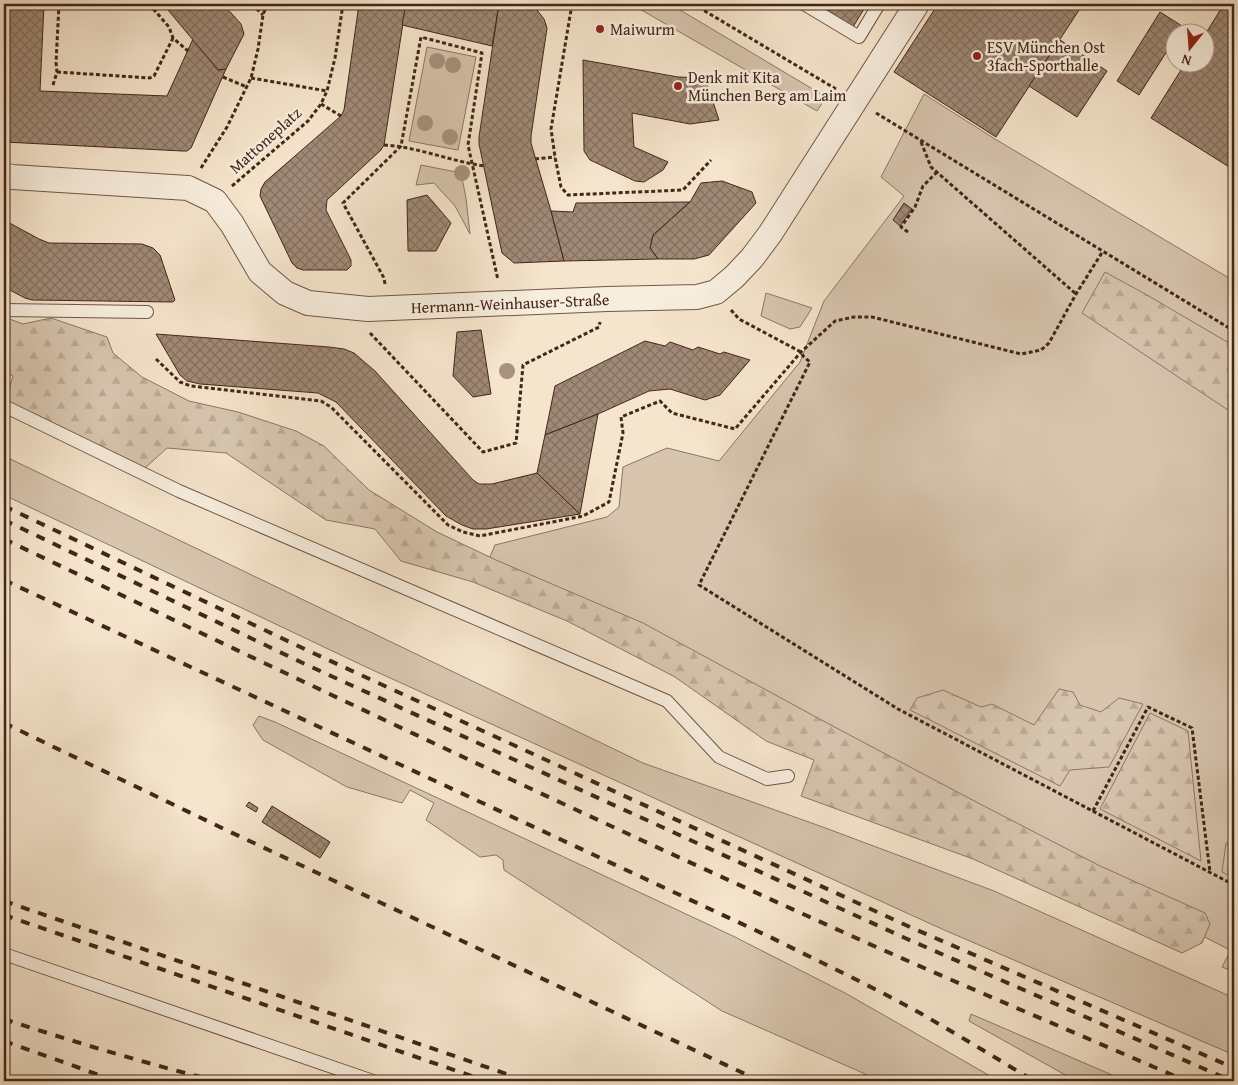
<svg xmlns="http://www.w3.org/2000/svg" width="1238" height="1085" font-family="'Gentium Book Plus',serif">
  <defs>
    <pattern id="forest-firs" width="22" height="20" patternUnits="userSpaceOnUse" patternTransform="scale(1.25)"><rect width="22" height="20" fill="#d7c5ae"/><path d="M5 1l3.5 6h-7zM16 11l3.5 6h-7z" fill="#baa995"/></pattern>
    <pattern id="building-cross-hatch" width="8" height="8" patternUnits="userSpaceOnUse" patternTransform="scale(1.25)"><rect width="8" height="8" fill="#a08976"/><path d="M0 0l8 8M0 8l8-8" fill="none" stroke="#847060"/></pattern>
  </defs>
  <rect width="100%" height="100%" fill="#f5e5cc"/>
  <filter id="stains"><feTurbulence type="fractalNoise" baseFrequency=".004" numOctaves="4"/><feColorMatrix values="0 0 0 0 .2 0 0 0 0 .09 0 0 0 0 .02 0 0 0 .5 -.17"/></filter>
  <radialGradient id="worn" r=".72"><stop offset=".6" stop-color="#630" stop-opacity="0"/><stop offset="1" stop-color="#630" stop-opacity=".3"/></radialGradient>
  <g fill="#d7c5ae" stroke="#8d7664">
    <path d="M631 4H670L826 97 817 111Z"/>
    <path d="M427 47 476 57 458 150 409 141Z"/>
    <path d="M924 94 995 139 1234 281V952L484 571 495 545 607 517 619 507 623 467 667 448 719 461 800 362 824 301 904 196 881 177Z"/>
    <path d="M421 165 461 173 466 198 470 234 455 206 434 183 416 185Z"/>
    <path d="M766 293 812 308 800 327 790 329 761 316Z"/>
    <path d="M4 456 643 763 820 826 994 891 1234 998V1055L942 929 366 667 4 495Z"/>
    <path d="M259 716 275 722 733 936 845 993 999 1081H881L722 1011 504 870 503 860 496 855 480 857 426 820 434 803 410 790 402 803 347 787 263 740 253 725Z"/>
    <path d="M971 1014 1126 1081H1076L969 1021Z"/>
  </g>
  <g fill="url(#forest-firs)" stroke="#8d7664">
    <path d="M1105 272 1147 295 1234 346V414L1082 313Z"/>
    <path d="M4 317 23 324 51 318 107 337 113 353 142 377 189 401 238 412 296 431 324 446 369 490 437 532 496 560 643 623 827 723 980 804 1100 866 1205 913 1210 924 1202 943 1182 953 973 859 801 796 814 760 766 741 675 677 567 621 473 582 401 561 375 529 326 520 226 453 167 448 144 469 5 402 13 376 4 372Z"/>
    <path d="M1059 689 1073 692 1080 705 1101 712 1119 698 1143 704 1109 767 1070 770 1060 786 910 710 917 698 943 690 981 707 992 704 1034 725Z"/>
    <path d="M1150 713 1188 731 1201 861 1100 809Z"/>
    <path d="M1234 842V878L1222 872 1226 843Z"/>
    <path d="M1234 944V972L1222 967Z"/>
  </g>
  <g fill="url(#building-cross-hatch)" stroke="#432619">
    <path d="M4 4H33L39 7 44 4 40 91 167 96 193 39 218 70 226 69 191 148 187 151H183L4 142Z"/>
    <path d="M163 4H223L241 24 244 34 226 69 218 70Z"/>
    <path d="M359 4H406L384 145 381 150 327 200 326 210 351 260V266L347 270H303L297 268 292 263 260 196 261 189 265 182 341 116 344 110Z"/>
    <path d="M406 4H499L492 46 402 25Z"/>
    <path d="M499 4H513L537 10 544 19 547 28 531 136V143L551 211 564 261 514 263 502 253 479 144V137Z"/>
    <path d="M814 4H867L853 27Z"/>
    <path d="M938 4H1083L996 137 894 72Z"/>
    <path d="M1224 4H1234V170L1151 118 1186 62H1206V33Z"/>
    <path d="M1160 12 1182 26 1178 32H1176V37L1139 95 1117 81Z"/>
    <path d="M1060 40 1107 71 1077 117 1029 86Z"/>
    <path d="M583 60 678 77 705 78 719 120 690 124 632 113 634 147 668 162 663 170 644 182 635 181 590 160 584 151Z"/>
    <path d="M722 181 752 192 756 203 709 255 694 259H658L650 248 653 235 690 202 701 183Z"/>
    <path d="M427 195 451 223 436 251H408L407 200Z"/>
    <path d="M690 202 653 235 650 248 658 259 564 261 551 211 573 212 576 203Z"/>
    <path d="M904 203 912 209 900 226 893 220Z"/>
    <path d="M4 220 39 239 49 243 142 244 153 248 160 255 175 300 173 302 32 300 25 298 4 287Z"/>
    <path d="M481 330 491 394 473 397 453 376 457 332Z"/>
    <path d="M156 334 329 347 344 349 354 353 375 371 473 480 479 484H492L537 473 580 514 486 529H473L462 525 446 516 336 402 318 393 200 384 187 381 180 375Z"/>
    <path d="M645 341 665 346 670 342 693 350 698 347 720 354 724 352 750 360 720 395 705 400 670 389 649 391 598 414 545 435 555 386Z"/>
    <path d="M598 414 580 514 537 473 545 435Z"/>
    <path d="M249 802 258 808 256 812 246 806Z"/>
    <path d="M272 806 330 842 320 858 262 822Z"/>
  </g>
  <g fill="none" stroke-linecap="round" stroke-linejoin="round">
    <defs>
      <g id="service">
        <path d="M804 4 859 37 879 4"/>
        <path d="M4 310 147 312"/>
        <path d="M4 406 179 491 667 701 719 757 767 779 788 776"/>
        <path d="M4 954 373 1081"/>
      </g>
      <g id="minor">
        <path id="s1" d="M4 175 12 177 188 188 215 201 232 224 260 272 285 293 308 303 368 309 607 299 697 297 716 292 734 277 752 258 770 234 917 4"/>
      </g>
    </defs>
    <use href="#service" stroke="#705646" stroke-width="14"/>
    <use href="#minor" stroke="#705646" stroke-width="26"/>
    <g stroke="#432619" stroke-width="3" stroke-dasharray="4 2.5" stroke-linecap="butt">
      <path d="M149 4 169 27 173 38 188 51"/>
      <path d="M252 4 263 15"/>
      <path d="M572 4 551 129 555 157 561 187 568 195 683 190 711 160"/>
      <path d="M693 4 836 89"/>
      <path d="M57 72 150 78 154 76 173 38"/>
      <path d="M223 77 247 87"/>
      <path d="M251 78 327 91"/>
      <path d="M53 85 57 72 56 63 59 4"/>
      <path d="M321 104 341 116"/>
      <path d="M876 113 1234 331"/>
      <path d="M921 142 931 167 1076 294"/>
      <path d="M384 145C418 147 450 161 484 166"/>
      <path d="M535 159 555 157"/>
      <path d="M201 168 227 127 251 78 258 49 263 15 267 4"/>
      <path d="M232 186 308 121 321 104 327 91 335 58 343 4"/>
      <path d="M908 232 901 227 915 207 923 186 937 172"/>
      <path d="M385 284 384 278 343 203 401 146 421 37 482 53 468 145 498 280"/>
      <path d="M731 310 739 319 801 352 803 356 810 362 699 585 898 709 1234 885"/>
      <path d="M370 333 483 452 516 443 523 365 599 327 600 322"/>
      <path d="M156 359 180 382 191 386 321 401 331 407 448 525 463 532 480 536 583 516 609 502 623 433 621 417 660 401 672 413 735 429 801 352 835 321 854 317H872L1021 354 1041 350 1049 343 1076 294 1103 251"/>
      <path d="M1093 811 1148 707 1192 728 1210 872"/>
    </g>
    <use href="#service" stroke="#f8eede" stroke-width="12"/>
    <use href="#minor" stroke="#f8eede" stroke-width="24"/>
    <g stroke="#432619" stroke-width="4" stroke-dasharray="9 9" stroke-linecap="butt">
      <path d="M4 506 313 653 910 927 1234 1068"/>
      <path d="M4 520 307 665 905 938 1232 1081"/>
      <path d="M4 539C293 677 582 815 874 946 978 992 1083 1036 1186 1081"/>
      <path d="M4 580 770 937C820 962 871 986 920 1013 958 1035 996 1058 1034 1081"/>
      <path d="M4 723 224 829 760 1081"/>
      <path d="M4 901 527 1081"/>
      <path d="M4 915 486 1081"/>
      <path d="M4 1019C74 1042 145 1063 216 1081"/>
      <path d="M4 1041 116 1081"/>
    </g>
  </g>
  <g fill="#a7927e">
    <circle cx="437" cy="61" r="8"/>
    <circle cx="453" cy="65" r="8"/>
    <circle cx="425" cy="123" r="8"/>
    <circle cx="450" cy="137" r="8"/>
    <circle cx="462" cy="173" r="8"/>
    <circle cx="507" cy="371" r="8"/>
  </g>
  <g fill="#8f2418" stroke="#f8eede" stroke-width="2">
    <circle cx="600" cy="29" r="5"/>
    <circle cx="977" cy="56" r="5"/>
    <circle cx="678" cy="86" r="5"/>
  </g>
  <g text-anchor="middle" stroke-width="5" stroke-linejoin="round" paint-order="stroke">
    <g font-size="16" fill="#432619" stroke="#f8eede" text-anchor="start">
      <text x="610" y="35">Maiwurm</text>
      <text x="987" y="53">ESV München Ost<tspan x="987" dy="18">3fach-Sporthalle</tspan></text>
      <text x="688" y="83">Denk mit Kita<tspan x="688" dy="18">München Berg am Laim</tspan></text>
    </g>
    <g font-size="16" fill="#432619" stroke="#f8eede">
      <text transform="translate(265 140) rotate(-42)" y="6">Mattoneplatz</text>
      <text dy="6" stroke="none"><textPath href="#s1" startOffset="559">Hermann-Weinhauser-Straße</textPath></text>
    </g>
  </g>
  <rect width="1238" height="1085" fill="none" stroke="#f5e5cc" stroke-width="20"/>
  <rect x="5" y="5" width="1228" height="1075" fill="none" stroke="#432619" stroke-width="2.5"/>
  <rect x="10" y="10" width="1218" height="1065" fill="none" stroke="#432619"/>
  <g transform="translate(1190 48) rotate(197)"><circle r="24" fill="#f8eede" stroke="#b09e8f"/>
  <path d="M0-4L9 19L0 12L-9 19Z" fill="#8f2418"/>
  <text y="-8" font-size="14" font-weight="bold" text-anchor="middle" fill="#432619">N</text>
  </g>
  <rect width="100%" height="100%" filter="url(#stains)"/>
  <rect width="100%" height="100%" fill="url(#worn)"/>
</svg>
